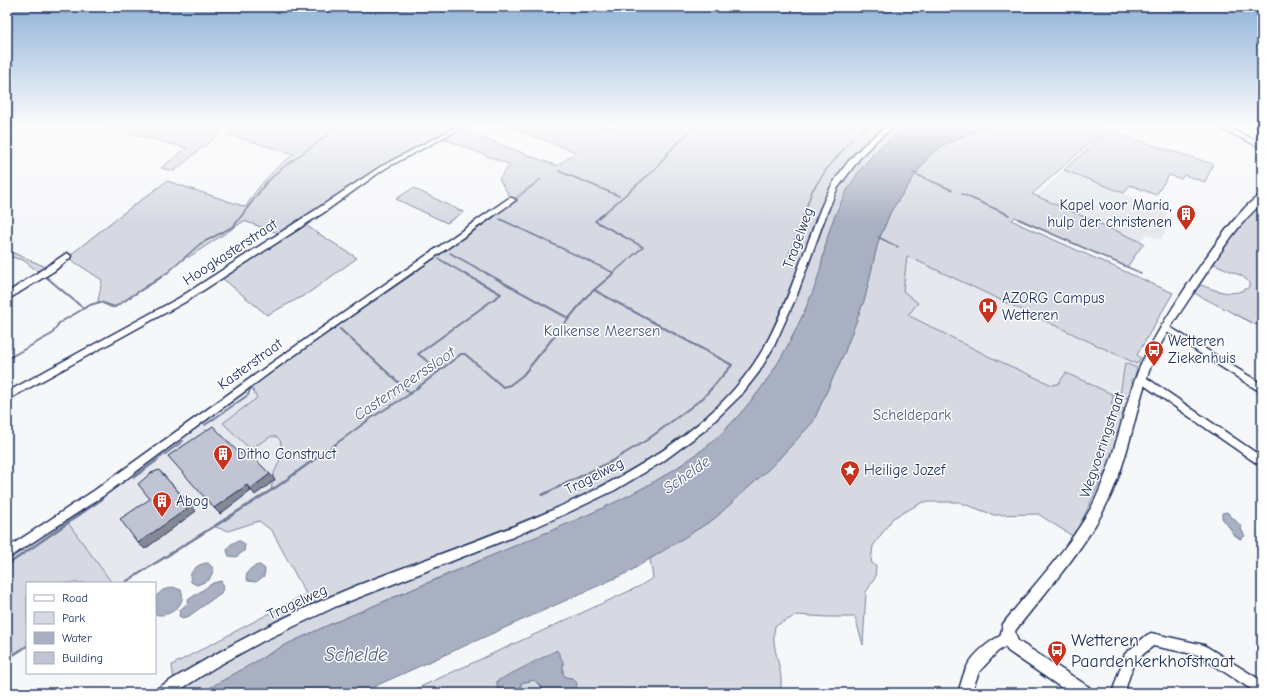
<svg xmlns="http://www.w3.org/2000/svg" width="1269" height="700" font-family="'Comic Neue',sans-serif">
  <rect width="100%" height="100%" fill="#f6f7f9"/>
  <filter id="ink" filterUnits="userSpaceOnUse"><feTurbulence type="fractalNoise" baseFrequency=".025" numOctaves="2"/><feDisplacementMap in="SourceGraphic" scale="8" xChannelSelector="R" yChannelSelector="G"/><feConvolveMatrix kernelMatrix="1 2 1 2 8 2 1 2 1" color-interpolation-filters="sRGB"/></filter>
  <g filter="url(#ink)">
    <g fill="#e6e8ee">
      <path d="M1064 170 1168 211 1165 218 1173 221 1160 240 1146 234 1141 242 1037 196Z"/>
      <path d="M907 255 1137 364V368L1125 363 1120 395 1128 398 1124 409 1111 404 1114 395 1066 373 1058 384 1052 385 988 356 907 314 918 303 903 291Z"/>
      <path d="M247 386 257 398 224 423 277 437 280 440 283 454 274 473 271 490 215 527 123 583H112L63 516Z"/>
    </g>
    <g fill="#d6d9e2" stroke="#7884a0">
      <path d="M98 125H230L174 171 161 168 187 148Z"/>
      <path d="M235 125H464L457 128 557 166 576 152 504 125H599L609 128 614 125H912C871 145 843 189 829 232 824 249 822 267 816 284 800 324 779 368 751 401 735 420 718 439 698 453 642 495 576 520 512 547 450 573 387 600 324 627L283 646 201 693H173L175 691 172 665 306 594 272 531 259 521 228 531 215 527 271 490 274 473 283 454 280 440 277 437 272 436 250 449 223 423 257 398 251 387 262 378 494 217 541 179 512 200 499 179 510 165 440 137 391 163 302 223 357 258 307 294 267 315 222 278 281 234 244 221 189 257H186L157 281 112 308 98 301 102 280 70 259 69 256 118 217 167 181 246 207C257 186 275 168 294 154L226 134Z"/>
      <path d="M989 125H1098L1107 128 1032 194 1144 243 1127 267 1015 217 1012 220 1023 226 1173 293 1137 355 1141 358 1137 364 907 256 903 291 918 303 908 315 988 356 1052 385 1058 384 1066 373 1114 395 1111 404 1124 409 1115 451 1074 537 1038 514 994 515 959 502H923L893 518 873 546 871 562 876 566 875 578 866 592 863 645 855 617H827L797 615 775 626C769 649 786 670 780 693H628L625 689 620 693H575L572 678 565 677 563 673V662L497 681 498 693H407L638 587 653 578 650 559 714 519 772 466 813 422 845 351 865 298 878 242 891 211 918 171 931 154 945 144Z"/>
      <path d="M1108 131 1213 164 1205 182 1184 175 1181 179 1169 175 1156 195 1130 185 1124 193 1064 170Z"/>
      <path d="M413 188 463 212 447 223 396 199Z"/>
      <path d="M1262 205V328L1192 292 1201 285C1217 291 1233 298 1249 287V282L1242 276 1212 263 1248 217Z"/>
      <path d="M7 250 48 268 40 273 23 260 7 256Z"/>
      <path d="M1125 363 1137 368 1134 379H1131V382L1133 383 1128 398 1120 395Z"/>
      <path d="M63 516 112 583H27V646L7 660V554Z"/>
      <path d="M534 680 547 693H520L521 683Z"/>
    </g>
    <g fill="#a9b0c1" stroke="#707c99">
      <path d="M912 125H989L945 144 931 154 918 171 891 211 878 242 865 298 845 351 813 422 772 466 714 519 629 572 360 693H201L283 646 324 627C387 600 450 574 512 547 576 520 642 495 698 453 718 439 735 420 751 401 779 368 800 324 816 284 822 267 824 249 829 232 843 189 871 145 912 125Z"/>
      <path d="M1227 512 1242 527 1241 529 1245 536 1240 539 1232 533V531L1222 518V513Z"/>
      <path d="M240 541 245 544 244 551 236 557 229 556 227 551C228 545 234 541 240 541Z"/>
      <path d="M208 563 214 569 209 580 197 585 191 582 190 576C193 568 200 563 208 563Z"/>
      <path d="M260 565 265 569 264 576 256 582 248 581 246 578C247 570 252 566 260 565Z"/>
      <path d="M221 581 224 586 221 593 189 616 183 618 179 616 180 610 189 602 188 600 213 583Z"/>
      <path d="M173 587 181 590C188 604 168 619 155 614V597L163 590Z"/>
      <path d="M557 650 563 662V673L565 677 572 678 577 683 575 693H547L534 680 521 683 520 693H498L497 681Z"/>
    </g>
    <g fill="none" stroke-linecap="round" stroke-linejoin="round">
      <g stroke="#707c99" stroke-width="1.5">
        <path d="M860 131 872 125"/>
        <path d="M559 171 619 196"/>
        <path d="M913 173 952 190"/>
        <path d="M962 194 1009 215"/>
        <path d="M500 219 614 273"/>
        <path d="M1018 219 1141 273"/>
        <path d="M878 237 898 247"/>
        <path d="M443 252 494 217"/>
        <path d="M450 253 488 274"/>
        <path d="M439 259 465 274"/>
        <path d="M787 261 812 191 826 170 852 139"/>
        <path d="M166 274 200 244 234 226 266 183 281 169 329 134 338 125"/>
        <path d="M412 274 438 256"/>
        <path d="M612 274 643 247 595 221 653 171 674 146 698 125"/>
      </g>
      <g stroke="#707c99" stroke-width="2">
        <path d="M486 273 568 318"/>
        <path d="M45 276 83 308"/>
        <path d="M594 290 732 365 703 398 647 440 610 462"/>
        <path d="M340 329 410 393"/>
        <path d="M316 340 414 273"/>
        <path d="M7 359 52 334 59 323 90 305 100 302 115 307 167 273"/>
        <path d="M439 370 418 354 501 294 463 273"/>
        <path d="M205 425 248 395 251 387 257 382"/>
        <path d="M154 462 183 441"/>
        <path d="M311 462 374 416 407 396 461 354H465L503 387 510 385 523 375 587 296 614 273"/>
      </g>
      <g stroke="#707c99" stroke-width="2.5">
        <path d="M134 477 156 461"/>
        <path d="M542 495 612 461"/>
        <path d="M7 565 102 499"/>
        <path d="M124 583 278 486 312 461"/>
        <path d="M7 659 27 646"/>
        <path d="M455 693 459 691"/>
      </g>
      <defs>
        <g id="minor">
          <path d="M460 125H467L384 169 323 213 185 302 7 400V392L179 298 317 209 380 167Z"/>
          <path d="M890 125H897L878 139 862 155 837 189 826 215 797 295 774 346 759 372 741 395 705 430 662 462 615 490 565 514 513 537 337 606 263 641 214 668 175 693H157L158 688C221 649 287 614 356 586 471 540 600 505 697 425 724 403 749 375 766 344 785 309 797 270 812 232 817 217 823 201 831 187 845 162 866 140 890 125Z"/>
          <path d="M1214 125H1221L1262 143V148Z"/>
          <path d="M509 198H512L516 200 279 366 103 496 7 559V548L95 490 273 362Z"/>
          <path d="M67 253 71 256 70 258 54 271 7 300V293Z"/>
          <path d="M1165 324 1262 384V393L1162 329 1161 327 1162 325Z"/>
          <path d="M1141 374 1262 457V467L1138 381 1136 378 1138 375Z"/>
          <path d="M1008 632 1012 634 1014 638 1012 642 997 652 979 672 971 693H958C961 685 962 677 966 669 973 653 992 639 1008 632Z"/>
          <path d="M1151 633 1204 645 1262 681V693H1257L1198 655 1153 646 1134 662 1124 693H1112L1125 654 1147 635Z"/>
        </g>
        <path id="major" d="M1262 195V203C1236 226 1218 256 1199 284 1181 312 1160 339 1149 371 1135 412 1129 455 1111 495 1088 546 1049 587 1015 631L1016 636 1018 641 1089 687 1091 693H1069L1008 651 1000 638 1003 624C1033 585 1069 549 1092 506 1115 462 1121 414 1139 369 1149 341 1237 201 1262 195Z"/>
      </defs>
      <use href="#minor" stroke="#1b2f5e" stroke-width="3"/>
      <use href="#major" stroke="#1b2f5e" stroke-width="3"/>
      <use href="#minor" fill="#fff" fill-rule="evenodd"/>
      <use href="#major" fill="#fff" fill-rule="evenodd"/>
    </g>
    <g fill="#868994" stroke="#1b2f5e">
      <path d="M159 470 196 511 145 549 138 543Z"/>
      <path d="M270 474 275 480 255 495 250 489Z"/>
      <path d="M247 485 251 491 220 514 214 508Z"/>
    </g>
    <g fill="#c0c4d3" stroke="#1b2f5e">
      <path d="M213 426 240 454 246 450 270 474 250 489 247 485 214 508 168 456Z"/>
      <path d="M159 470 191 506 138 543 120 519 150 499 138 484 151 473Z"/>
    </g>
  </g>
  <linearGradient id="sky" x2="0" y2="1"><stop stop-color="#8fb2d8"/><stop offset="0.56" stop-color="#fbfbfc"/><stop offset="1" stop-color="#fbfbfc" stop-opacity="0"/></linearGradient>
  <rect width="1269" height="223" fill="url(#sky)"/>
  <defs>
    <symbol id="building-pin" viewBox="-11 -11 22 30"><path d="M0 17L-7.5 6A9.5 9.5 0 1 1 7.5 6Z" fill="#c8321e" stroke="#fff"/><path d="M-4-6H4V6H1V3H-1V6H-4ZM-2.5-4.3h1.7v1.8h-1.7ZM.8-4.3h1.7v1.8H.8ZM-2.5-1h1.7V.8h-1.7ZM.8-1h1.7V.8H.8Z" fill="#fff"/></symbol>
    <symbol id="hospital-pin" viewBox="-11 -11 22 30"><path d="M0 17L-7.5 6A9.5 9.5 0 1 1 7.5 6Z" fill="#c8321e" stroke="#fff"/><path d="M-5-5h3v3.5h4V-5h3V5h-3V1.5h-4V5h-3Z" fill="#fff"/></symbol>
    <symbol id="bus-pin" viewBox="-11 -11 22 30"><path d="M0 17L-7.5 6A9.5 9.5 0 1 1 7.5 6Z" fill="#c8321e" stroke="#fff"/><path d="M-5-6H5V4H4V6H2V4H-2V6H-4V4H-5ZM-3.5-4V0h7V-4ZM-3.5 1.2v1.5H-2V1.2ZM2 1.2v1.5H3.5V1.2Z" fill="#fff"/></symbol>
    <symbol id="sight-pin" viewBox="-11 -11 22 30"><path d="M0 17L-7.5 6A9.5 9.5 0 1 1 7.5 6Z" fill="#c8321e" stroke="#fff"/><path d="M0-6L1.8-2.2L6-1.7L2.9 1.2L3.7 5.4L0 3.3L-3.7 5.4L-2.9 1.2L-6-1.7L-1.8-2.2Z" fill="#fff"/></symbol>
  </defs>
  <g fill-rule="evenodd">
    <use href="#building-pin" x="1175" y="203" width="22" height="30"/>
    <use href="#hospital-pin" x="977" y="296" width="22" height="30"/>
    <use href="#bus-pin" x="1143" y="339" width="22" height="30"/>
    <use href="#building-pin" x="212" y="443" width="22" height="30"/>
    <use href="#sight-pin" x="839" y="459" width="22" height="30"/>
    <use href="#building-pin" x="151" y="490" width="22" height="30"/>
    <use href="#bus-pin" x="1046" y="639" width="22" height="30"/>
  </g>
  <g text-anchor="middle" stroke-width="3" stroke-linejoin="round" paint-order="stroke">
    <g font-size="15" fill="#1b2f5e" stroke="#fff" text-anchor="start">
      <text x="1172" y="210" text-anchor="end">Kapel voor Maria,<tspan x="1172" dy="17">hulp der christenen</tspan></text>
      <text x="1002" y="303">AZORG Campus<tspan x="1002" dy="17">Wetteren</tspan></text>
      <text x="1168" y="346">Wetteren<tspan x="1168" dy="17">Ziekenhuis</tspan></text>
      <text x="237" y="459">Ditho Construct</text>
      <text x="864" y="475">Heilige Jozef</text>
      <text x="176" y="506">Abog</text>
    </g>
    <g font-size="15" fill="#1b2f5e" stroke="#fff">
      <text transform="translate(798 238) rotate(-70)" y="5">Tragelweg</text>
      <text transform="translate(230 252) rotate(-33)" y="5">Hoogkasterstraat</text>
      <text transform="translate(250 364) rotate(-36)" y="5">Kasterstraat</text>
      <text transform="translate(1102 445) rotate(-71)" y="5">Wegvoeringstraat</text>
      <text transform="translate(594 476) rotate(-27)" y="5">Tragelweg</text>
      <text transform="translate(297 602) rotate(-25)" y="5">Tragelweg</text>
    </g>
    <g font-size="15" fill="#4a5a7f" stroke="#fff">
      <text x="602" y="336">Kalkense Meersen</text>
      <text x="912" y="420">Scheldepark</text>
    </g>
    <g font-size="16" font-style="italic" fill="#4d5c81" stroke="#fff">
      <text transform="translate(404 383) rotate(-34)" y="6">Castermeerssloot</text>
      <text transform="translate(686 474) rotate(-35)" y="6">Schelde</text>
    </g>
    <g font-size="18" fill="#1b2f5e" stroke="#fff" text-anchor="start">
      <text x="1071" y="646">Wetteren<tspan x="1071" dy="21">Paardenkerkhofstraat</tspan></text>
    </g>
    <g font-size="19" font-style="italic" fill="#4d5c81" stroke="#fff">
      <text x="356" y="661">Schelde</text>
    </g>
  </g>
  <rect width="1269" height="700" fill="none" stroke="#fff" stroke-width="24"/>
  <rect x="12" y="12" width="1245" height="676" fill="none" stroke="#1b2f5e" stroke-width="1.5" filter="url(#ink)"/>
  <rect x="26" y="582" width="130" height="92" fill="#ffffff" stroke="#a4acbf"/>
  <rect x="34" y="595" width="20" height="6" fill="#ffffff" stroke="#a4acbf"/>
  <text x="62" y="602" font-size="12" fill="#1b2f5e">Road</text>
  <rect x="34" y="612" width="20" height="12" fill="#d6d9e2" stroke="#a4acbf"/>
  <text x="62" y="622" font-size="12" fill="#1b2f5e">Park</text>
  <rect x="34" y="632" width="20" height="12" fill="#a9b0c1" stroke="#a4acbf"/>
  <text x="62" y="642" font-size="12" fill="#1b2f5e">Water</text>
  <rect x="34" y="652" width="20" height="12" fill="#c0c4d3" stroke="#a4acbf"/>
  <text x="62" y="662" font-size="12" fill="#1b2f5e">Building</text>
</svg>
